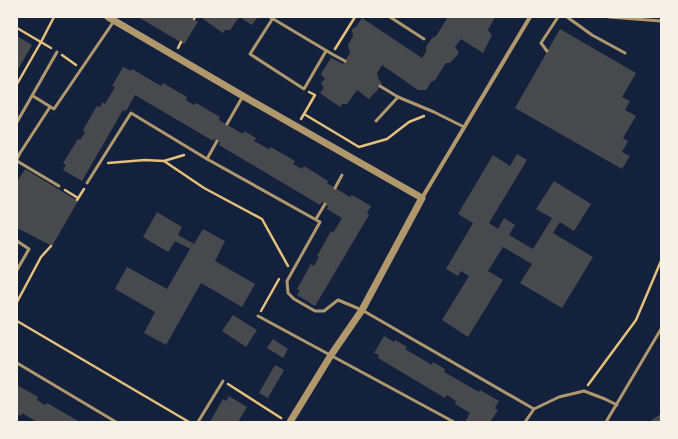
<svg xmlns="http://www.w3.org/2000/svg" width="678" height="439" font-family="Raleway,sans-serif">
  <rect width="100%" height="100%" fill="#14213d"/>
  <g fill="#48494c">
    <path d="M138 17H190L198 22 184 44Z"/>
    <path d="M204 17H239L230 30H225L223 33 203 19Z"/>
    <path d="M240 17H260V18H257L252 25Z"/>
    <path d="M448 17H495L488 30 492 35 483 53 461 39 455 47 459 53 450 63H446L435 80 431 82 426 90H418L382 65 377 73 379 80 382 83 376 92 374 93 369 99 357 90 347 104H342L340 107 320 93 324 88 321 83 325 79 321 74 331 58 343 64 350 53 348 45 353 36 352 29 356 27 362 18 422 58 426 52V47L432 38 436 36Z"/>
    <path d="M560 29 636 73 622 97 630 101 625 110 636 116 623 138 628 141 622 152 630 156 622 169 515 108Z"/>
    <path d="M17 36 32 45 17 71Z"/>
    <path d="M123 67 131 71 132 69 161 86 163 83 187 97 186 100 194 105 196 103 220 117 219 120 243 134 244 131 256 138 254 141 269 149 271 147 295 161 293 164 302 169 304 166 328 181 327 183 350 197 352 195 371 206 367 213 369 215 315 306 297 295 300 290 297 289 311 264 314 266 319 257 317 256 331 231 333 233 342 218 327 209 328 206 322 202 320 205 219 145 220 142 214 139 213 141 135 95 126 111 123 110 82 181 63 170 66 165 63 163 78 139 80 140 85 132 83 130 97 106 100 107 103 102 105 104 115 87 112 86Z"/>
    <path d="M517 154 527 160 489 223 498 229 504 218 515 225 509 235 533 249 552 218 536 209 554 181 591 204 574 231 560 222 553 233 593 257 562 308 520 283 532 264 503 247 488 271 503 280 468 337 442 320 469 276 461 271 458 276 446 269 473 223 458 214 493 155 510 166Z"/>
    <path d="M25 169 78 201 52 246 17 228V182Z"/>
    <path d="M157 212 182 227 178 235 194 244 203 229 225 241 215 261 255 284 242 307 201 283 166 345 144 333 155 312 115 289 127 267 167 289 190 249 175 241 168 252 143 237Z"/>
    <path d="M233 315 257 330 246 347 222 331Z"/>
    <path d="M384 336 394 342 395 340 407 347 405 349 432 365 433 362 445 369 444 372 479 392 480 390 499 401 495 408 498 410 490 422H465L470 413 455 404 456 401 447 395 445 398 378 358 379 355 374 353Z"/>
    <path d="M273 339 288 349 283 358 267 348Z"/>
    <path d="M275 365 284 370 268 398 259 393Z"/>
    <path d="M17 385 38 397 37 400 45 405 47 403 80 422H37L22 413 21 416 17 414Z"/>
    <path d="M229 396 247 407 238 422H210L223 399 226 401Z"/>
    <path d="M661 414V422H650L653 419Z"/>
  </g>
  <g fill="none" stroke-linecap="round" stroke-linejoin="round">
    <g stroke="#e5c07b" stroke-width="2.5">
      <path d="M194 19 195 17"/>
      <path d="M17 28 51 48"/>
      <path d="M178 48 181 42"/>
      <path d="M335 49 355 17"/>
      <path d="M62 55 76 65"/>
      <path d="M17 84 41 42 54 17"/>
      <path d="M304 114 315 95 309 92"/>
      <path d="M301 119 304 114 359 147 387 139 409 122 424 116"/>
      <path d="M164 161 204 188 262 219 288 266"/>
      <path d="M108 163 145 160 164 161 184 155"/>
      <path d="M65 190 78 198"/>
      <path d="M77 200 84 189"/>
      <path d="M17 302 41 257 51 246"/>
      <path d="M261 311 279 279"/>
      <path d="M17 321 189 422"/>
      <path d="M228 384 281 418"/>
      <path d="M588 385 636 320 661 261"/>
    </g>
    <g stroke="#b1986c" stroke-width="3">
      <path d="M270 17 332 54 345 61"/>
      <path d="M390 17 424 39"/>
      <path d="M567 17 592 35 625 53"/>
      <path d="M609 17 661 21"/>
      <path d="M273 18 250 54 304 89 326 51"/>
      <path d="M547 51 541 43 558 17"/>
      <path d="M380 86 398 97 434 112 464 127"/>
      <path d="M33 96 54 109 114 21"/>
      <path d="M376 121 398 97"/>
      <path d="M17 122 57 52"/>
      <path d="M227 124 243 96"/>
      <path d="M17 159 20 153 50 107"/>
      <path d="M207 159 217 141"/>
      <path d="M17 161 59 186"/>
      <path d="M87 183 131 113 207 159 320 222 287 281 288 293 294 299 315 311H324L338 300 362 310 534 409 525 422"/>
      <path d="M335 188 342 175"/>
      <path d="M316 219 325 204"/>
      <path d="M17 241 29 249 17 270"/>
      <path d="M258 316 454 422"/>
      <path d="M17 363 116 422"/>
      <path d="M534 409 559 397 584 391 605 399 617 405"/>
      <path d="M198 422 223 381"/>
      <path d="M606 422 661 329"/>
    </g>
    <path stroke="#b1986c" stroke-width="4" d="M422 198 530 17"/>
    <path stroke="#b1986c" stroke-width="7" d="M108 17 243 96 422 198 362 310 331 355 290 422"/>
  </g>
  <rect width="678" height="439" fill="none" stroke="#f6f1e7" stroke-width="36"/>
</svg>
